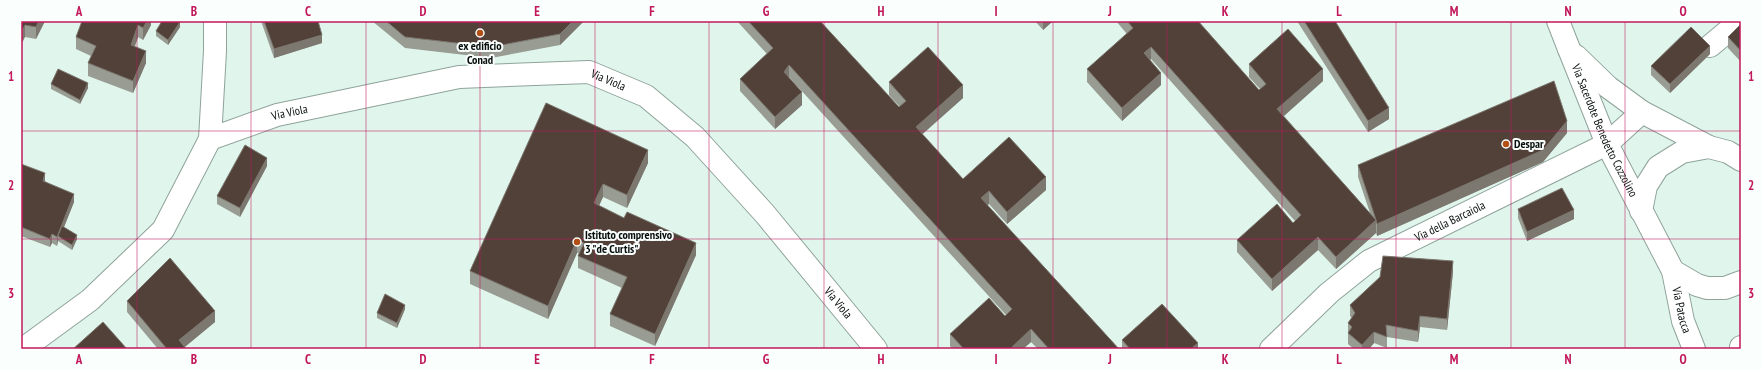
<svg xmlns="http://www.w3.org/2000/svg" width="1762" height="370" font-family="'PT Sans Narrow',sans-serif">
  <rect width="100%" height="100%" fill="#e0f6ed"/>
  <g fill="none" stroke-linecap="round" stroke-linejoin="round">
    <defs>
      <g id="minor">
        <path d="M1710 46 1740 21"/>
        <path id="s1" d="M210 139 277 115 459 77 589 72 646 96 695 137 765 214 876 349"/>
        <path d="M23 349 90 300 163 230 210 139 215 51V21"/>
        <path id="s2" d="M1271 349 1329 293 1369 261 1607 144 1642 112"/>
      </g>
      <g id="tertiary">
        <path id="s3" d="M1569 49 1607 144 1673 271 1697 285 1707 288H1725L1741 282"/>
        <path d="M1576 56 1608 87 1642 112 1709 147"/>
        <path d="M1641 211 1646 186 1658 167 1682 152 1709 147 1728 152 1741 160"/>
        <path id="s4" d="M1673 271 1683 321 1694 349"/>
        <path d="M1741 349V347"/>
      </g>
      <path id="secondary" d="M1558 21 1569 49"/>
    </defs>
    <use href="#minor" stroke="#8fa39b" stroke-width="24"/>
    <use href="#tertiary" stroke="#8fa39b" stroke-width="24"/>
    <use href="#secondary" stroke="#8fa39b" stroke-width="24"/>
    <use href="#minor" stroke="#fff" stroke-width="22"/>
    <use href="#tertiary" stroke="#fff" stroke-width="22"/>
    <use href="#secondary" stroke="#fff" stroke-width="22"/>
  </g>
  <g fill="#989c93">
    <path d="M21 21H45L36 39 25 37Z"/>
    <path d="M151 21V25L143 40 138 37 135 46 146 63 133 93 88 76V63L91 56 76 49V37Z"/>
    <path d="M261 21H318L322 43 274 58Z"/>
    <path d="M372 21H584L560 45 491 58 405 48Z"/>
    <path d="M737 21H820L899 107H900L889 95V82L963 98 922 134 963 179 1046 190 1007 224 989 204 987 205 1119 349H1038L1031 342 1023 349H952L950 346V334L1005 316 1006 315 789 77V78L802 105 775 129 740 91V79L767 54Z"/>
    <path d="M1035 21H1053L1043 30Z"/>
    <path d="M1116 21H1198L1259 90 1260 89 1249 77V64L1323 81 1284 116 1370 213 1358 177V165L1567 133 1543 162 1377 236 1376 233 1336 269 1318 250 1272 291 1237 252V240L1293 223 1295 221 1151 59 1150 60 1161 85 1122 121 1087 82V69L1127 34Z"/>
    <path d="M1297 21H1335L1389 119 1368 132Z"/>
    <path d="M1741 24V62L1728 48V37Z"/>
    <path d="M180 27 168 45 156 36V31Z"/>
    <path d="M1710 54 1670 93 1651 75V66Z"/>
    <path d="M51 84 88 88 80 104 51 89Z"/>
    <path d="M546 103 648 163 627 208 603 197 599 206 696 255 655 346 610 326V314L622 288 578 268V256L579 253H577L548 319 470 284V271Z"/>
    <path d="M21 165 45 181 74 202 64 227 77 239 72 250 58 241 57 246 52 243 50 247 21 236Z"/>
    <path d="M267 166 240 217 217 204V196Z"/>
    <path d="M1518 209 1574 219 1527 241 1518 218Z"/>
    <path d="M1453 272 1447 330 1420 327 1418 342 1387 337V348L1374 343 1369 349H1354L1348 344V323L1352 318 1350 316V305Z"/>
    <path d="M127 301 215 322 185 347 186 349H158L127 312Z"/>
    <path d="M405 309 397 328 377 318V313Z"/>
    <path d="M1122 340 1198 349H1122Z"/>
  </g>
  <g fill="#7c776f">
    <path d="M39 21H45L36 39V27Z"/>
    <path d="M147 21H151V25L143 40V28Z"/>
    <path d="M573 21H584L560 45V34Z"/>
    <path d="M1043 21H1053L1043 30Z"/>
    <path d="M180 22V27L168 45V40Z"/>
    <path d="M25 25V37L21 45V33Z"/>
    <path d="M138 25V37L131 57V45Z"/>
    <path d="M322 35V43L274 58V49Z"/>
    <path d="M1710 46V54L1670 93V84Z"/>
    <path d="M1151 47V59L1144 66V53Z"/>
    <path d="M146 51V63L133 93V81Z"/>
    <path d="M789 65V77L784 85V72Z"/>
    <path d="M1323 69V81L1277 122V109Z"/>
    <path d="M1161 73V85L1122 121V108Z"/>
    <path d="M88 83V88L80 104V100Z"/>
    <path d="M963 85V98L916 140V127Z"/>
    <path d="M802 92V105L775 129V117Z"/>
    <path d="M1389 108V119L1368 132V121Z"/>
    <path d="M1567 121V133L1543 162 1377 236V224Z"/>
    <path d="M648 150V163L627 208V195Z"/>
    <path d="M267 158V166L240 217V208Z"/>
    <path d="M45 173V182L43 181Z"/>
    <path d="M1046 177V190L1007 224V212Z"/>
    <path d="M603 184V197L594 216V203Z"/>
    <path d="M989 191V204L981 211V198Z"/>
    <path d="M74 194V202L60 237 58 236V241L57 246V237Z"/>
    <path d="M1574 210V219L1527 241V232Z"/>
    <path d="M1376 220V233L1336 269V257Z"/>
    <path d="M52 234V243L50 247V239Z"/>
    <path d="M77 235V239L72 250V245Z"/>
    <path d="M1318 237V250L1272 291V279Z"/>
    <path d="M577 240V253L548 319V306Z"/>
    <path d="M696 243V255L655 346V334Z"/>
    <path d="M1453 261V272L1447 330V319Z"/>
    <path d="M405 305V309L397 328V323Z"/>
    <path d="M215 311V322L182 349 179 340Z"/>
    <path d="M1420 316V327L1418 342V331Z"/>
    <path d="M1031 329V342L1023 349H1010Z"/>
    <path d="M1374 332V343L1369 349H1362V345Z"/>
    <path d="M1198 343V349H1191Z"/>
  </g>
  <g fill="#514139" stroke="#7c776f">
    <path d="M21 21H39L36 27 25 25 21 33Z"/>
    <path d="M82 21H147L143 28 138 25 131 45 146 51 133 81 88 63 96 46 76 37Z"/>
    <path d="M162 21H179L180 22 168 40 156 31Z"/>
    <path d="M264 21H318L322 35 274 49Z"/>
    <path d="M386 21H573L560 34 491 47 405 37Z"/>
    <path d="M748 21H820L899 107 906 101 889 82 928 47 963 85 916 127 963 179 1009 137 1046 177 1007 212 989 191 981 198 1119 349H1049L1031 329 1010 349H964L950 334 989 298 1005 316 1012 309 789 65 784 72 802 92 775 117 740 79 773 48Z"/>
    <path d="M1127 21H1198L1259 90 1266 84 1249 64 1288 29 1323 69 1277 109 1376 220 1358 165 1554 81 1567 121 1543 150 1377 224 1376 220 1336 257 1318 237 1272 279 1237 240 1277 204 1293 223 1301 215 1151 47 1144 53 1161 73 1122 108 1087 69 1133 28Z"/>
    <path d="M1304 21H1335L1389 108 1368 121Z"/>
    <path d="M1741 24V51L1728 37Z"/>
    <path d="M1691 27 1710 46 1670 84 1651 66Z"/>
    <path d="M58 69 88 83 80 100 51 84Z"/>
    <path d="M546 103 648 150 627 195 603 184 594 203 624 218 627 212 696 243 655 334 610 314 627 277 578 256 584 243 577 240 548 306 470 271Z"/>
    <path d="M245 145 267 158 240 208 217 196Z"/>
    <path d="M21 164 45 173 43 181 74 194 57 237 52 234 50 239 21 227Z"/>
    <path d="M1562 188 1574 210 1527 232 1518 209Z"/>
    <path d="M62 226 77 235 72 245 58 236Z"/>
    <path d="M1383 256 1453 261 1447 319 1420 316 1418 331 1386 325 1387 337 1374 332 1362 345 1348 333 1352 327 1348 323 1355 313 1350 305 1380 277Z"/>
    <path d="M170 258 215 311 179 340 186 349H167L127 301Z"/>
    <path d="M385 294 405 305 397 323 377 313Z"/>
    <path d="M1162 304 1198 343 1191 349H1130L1122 340Z"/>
    <path d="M103 322 127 349H73Z"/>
  </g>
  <path fill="none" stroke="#c2185b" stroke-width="1" stroke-opacity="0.55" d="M137 21V349M251 21V349M366 21V349M480 21V349M595 21V349M709 21V349M824 21V349M938 21V349M1053 21V349M1167 21V349M1282 21V349M1396 21V349M1511 21V349M1625 21V349M21 131H1741M21 239H1741"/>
  <g fill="#b14f15" stroke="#fafffd" stroke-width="1.5">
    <circle cx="480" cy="33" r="4"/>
    <circle cx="1506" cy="144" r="4"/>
    <circle cx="577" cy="242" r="4"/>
  </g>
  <g text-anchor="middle" stroke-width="4" stroke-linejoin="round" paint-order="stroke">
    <g font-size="12" font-weight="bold" fill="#070e0b" stroke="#fafffd" text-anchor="start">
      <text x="480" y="50" text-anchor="middle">ex edificio<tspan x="480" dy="14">Conad</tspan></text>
      <text x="1514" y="148">Despar</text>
      <text x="585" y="239">Istituto comprensivo<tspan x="585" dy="14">3 "de Curtis"</tspan></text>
    </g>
    <g font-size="12" fill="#070e0b" stroke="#fafffd">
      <text dy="4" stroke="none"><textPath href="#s1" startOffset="408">Via Viola</textPath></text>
      <text dy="4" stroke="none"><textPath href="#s1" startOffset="84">Via Viola</textPath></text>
      <text dy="4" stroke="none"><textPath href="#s3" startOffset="89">Via Sacerdote Benedetto Cozzolino</textPath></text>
      <text dy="4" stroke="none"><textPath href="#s2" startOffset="222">Via della Barcaiola</textPath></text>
      <text dy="4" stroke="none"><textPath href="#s1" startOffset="732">Via Viola</textPath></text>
      <text dy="4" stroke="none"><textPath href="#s4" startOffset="40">Via Patacca</textPath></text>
    </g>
  </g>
  <rect width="1762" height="370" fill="none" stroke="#fafffd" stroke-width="44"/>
  <rect x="22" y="22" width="1718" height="326" fill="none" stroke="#c2185b" stroke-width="1.5"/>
  <g font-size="13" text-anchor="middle" font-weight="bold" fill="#c2185b">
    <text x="79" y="16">A</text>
    <text x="194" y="16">B</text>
    <text x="308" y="16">C</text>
    <text x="423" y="16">D</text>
    <text x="537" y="16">E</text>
    <text x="652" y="16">F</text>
    <text x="766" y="16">G</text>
    <text x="881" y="16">H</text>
    <text x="996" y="16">I</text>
    <text x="1110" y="16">J</text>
    <text x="1225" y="16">K</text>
    <text x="1339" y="16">L</text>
    <text x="1454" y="16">M</text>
    <text x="1568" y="16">N</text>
    <text x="1683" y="16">O</text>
    <text x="11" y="81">1</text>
    <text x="1751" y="81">1</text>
    <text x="11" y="190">2</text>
    <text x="1751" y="190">2</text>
    <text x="11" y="298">3</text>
    <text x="1751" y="298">3</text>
    <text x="79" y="364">A</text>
    <text x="194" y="364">B</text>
    <text x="308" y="364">C</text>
    <text x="423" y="364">D</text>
    <text x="537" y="364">E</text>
    <text x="652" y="364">F</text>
    <text x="766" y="364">G</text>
    <text x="881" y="364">H</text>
    <text x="996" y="364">I</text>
    <text x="1110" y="364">J</text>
    <text x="1225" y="364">K</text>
    <text x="1339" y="364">L</text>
    <text x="1454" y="364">M</text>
    <text x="1568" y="364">N</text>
    <text x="1683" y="364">O</text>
  </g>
</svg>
